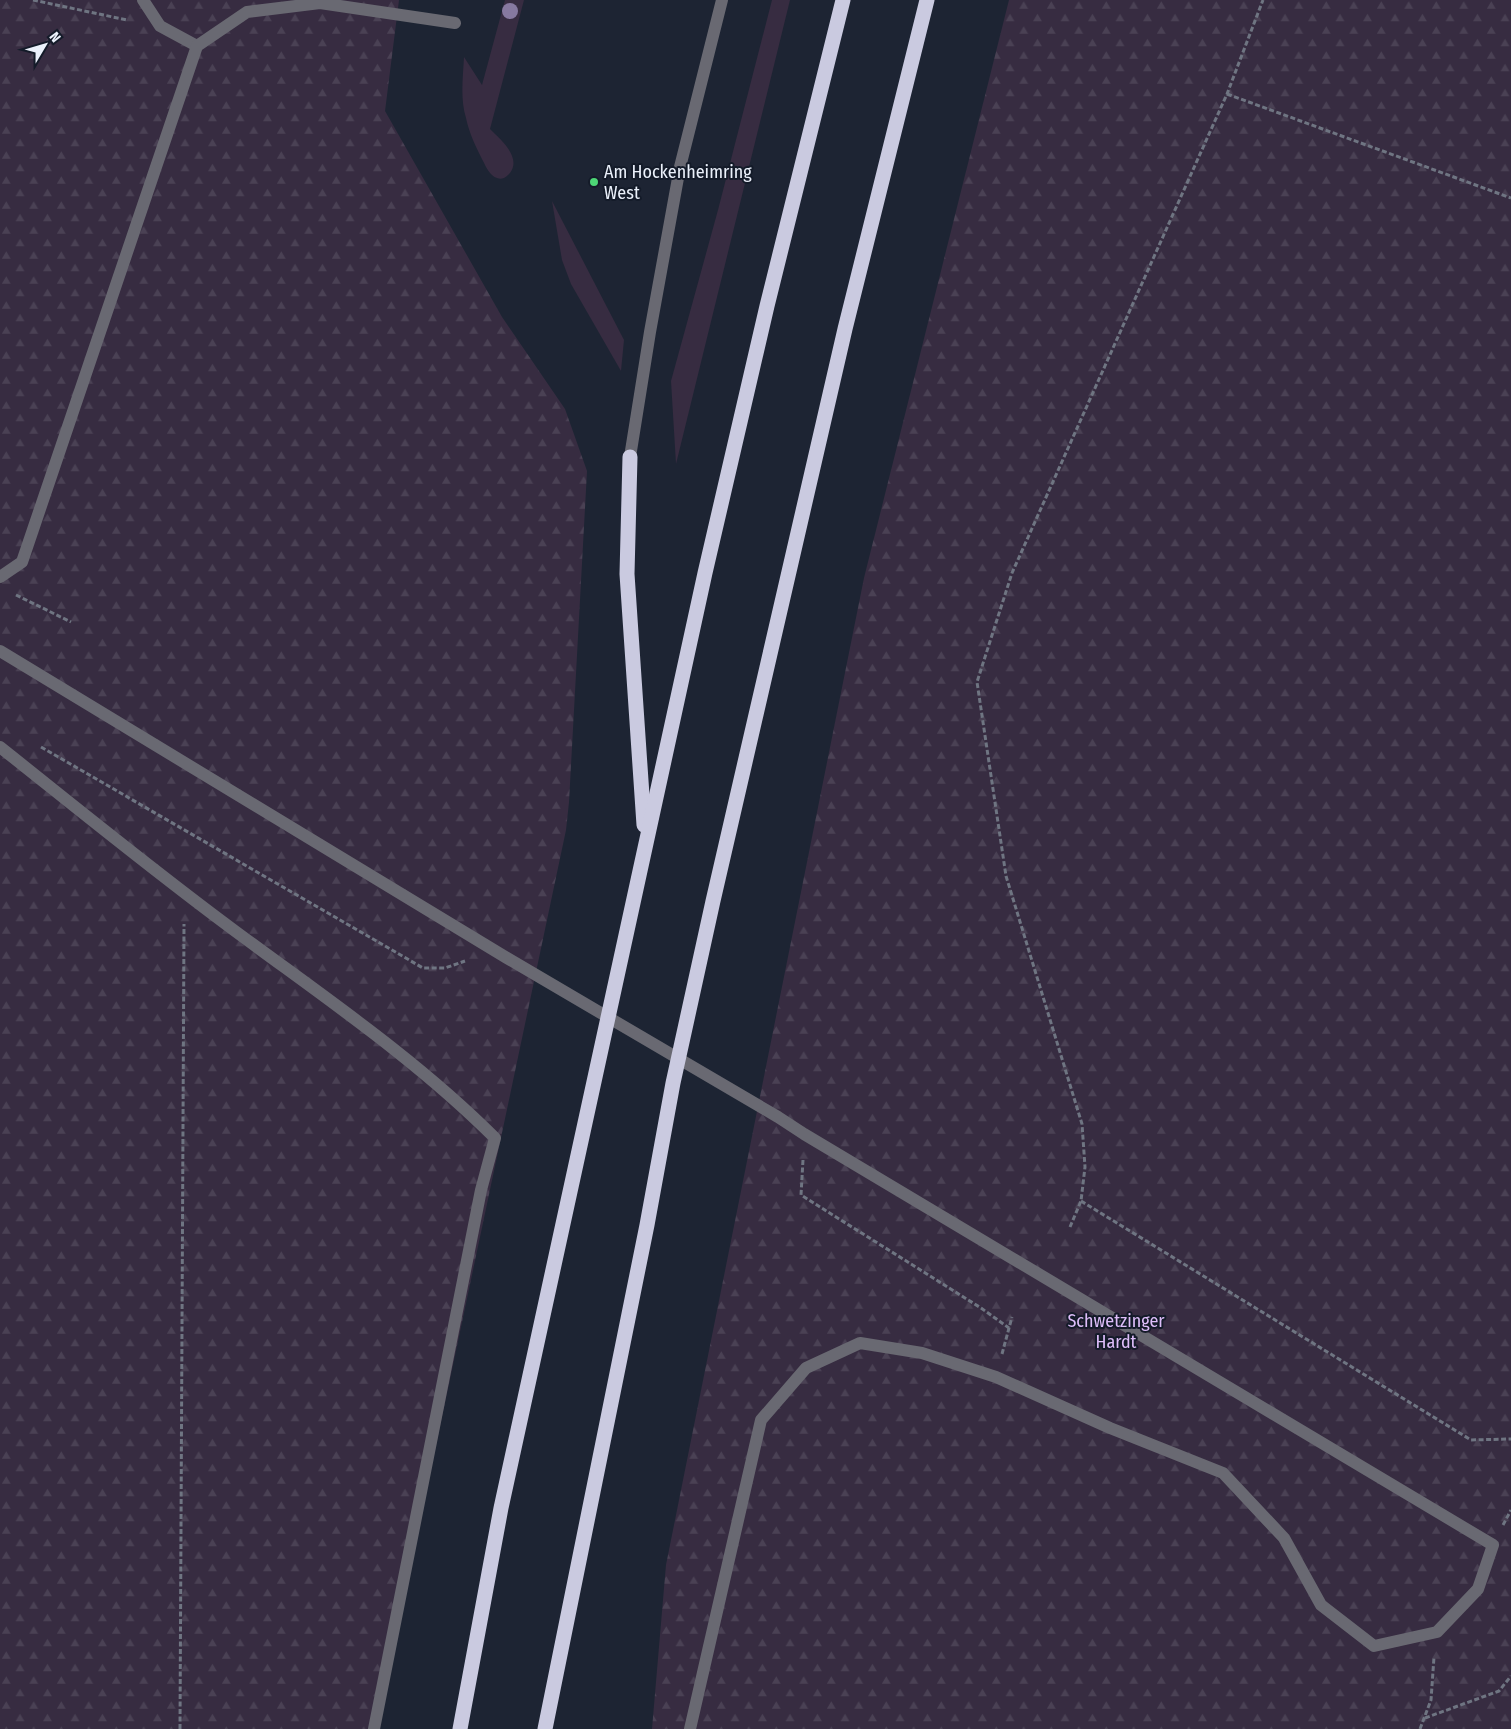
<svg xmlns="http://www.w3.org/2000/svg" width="1511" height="1729" font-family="'Fira Sans Condensed',sans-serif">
  <defs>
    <pattern id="forest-firs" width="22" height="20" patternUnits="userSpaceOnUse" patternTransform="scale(1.25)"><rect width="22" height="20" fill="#372c41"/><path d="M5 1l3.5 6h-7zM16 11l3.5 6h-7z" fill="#4a4154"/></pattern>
  </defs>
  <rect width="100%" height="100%" fill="#1d2433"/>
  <g fill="#372c41">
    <path d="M505 0H524L490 129C500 139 522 157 510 173 506 177 503 180 497 178 490 176 486 167 483 161 476 147 469 133 466 118 460 99 463 77 464 57L482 85Z"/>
    <path d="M772 0H790L676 464 671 381 718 210Z"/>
    <path d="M552 201 624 340 621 371 571 284 562 260Z"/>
  </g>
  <g fill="url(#forest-firs)">
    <path d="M0 0H399L385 111 502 317 565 409 587 471 569 802 566 830 376 1729H0Z"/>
    <path d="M1009 0H1511V1729H652L666 1565 864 578Z"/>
  </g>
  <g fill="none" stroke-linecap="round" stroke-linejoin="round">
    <g stroke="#6f7582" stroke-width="3" stroke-dasharray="5 2.5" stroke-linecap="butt">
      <path d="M33 0 127 20"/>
      <path d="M1227 94 1511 198"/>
      <path d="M16 595 71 622"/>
      <path d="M41 747 423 968H445L465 961"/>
      <path d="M803 1160 801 1195 981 1308 1009 1328"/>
      <path d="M1081 1201 1471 1440 1511 1439"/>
      <path d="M1070 1227 1081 1201 1085 1167 1082 1124 1006 876 977 682 1012 573 1227 94 1263 0"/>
      <path d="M1002 1354 1012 1317"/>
      <path d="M1503 1525 1511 1510"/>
      <path d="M1425 1718 1499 1691 1511 1676"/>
      <path d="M180 1729 184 924"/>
      <path d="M1420 1729 1431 1700 1434 1657"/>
    </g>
    <g stroke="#696972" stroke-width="12">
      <path d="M143 0 160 26 197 46"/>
      <path d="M630 457 650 332 680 167 722 0"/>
      <path d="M0 577 22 562 197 46 247 12 320 3 455 23"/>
      <path d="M0 651 507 958 778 1117 804 1134 1493 1545 1478 1589 1437 1632 1374 1646 1321 1605 1284 1538 1223 1473 1110 1428 996 1377 922 1353 860 1343 806 1368 761 1420 690 1729"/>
      <path d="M0 747C78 809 155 872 235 931 324 997 416 1059 495 1138L481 1190 374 1729"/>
    </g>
    <g stroke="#cacae0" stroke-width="15">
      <path d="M630 457 627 574 644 825"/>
      <path d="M460 1729 501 1508 705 573 767 306 843 0"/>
      <path d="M545 1729 647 1225 673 1083 713 901 845 329 927 0"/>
    </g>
  </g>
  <circle fill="#8779a0" cx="510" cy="11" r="8"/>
  <circle fill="#4dd676" stroke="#141b29" stroke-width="2" cx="594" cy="182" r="5"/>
  <g text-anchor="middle" stroke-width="4" stroke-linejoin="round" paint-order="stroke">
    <g font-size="18" fill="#ebf1fb" stroke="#141b29" text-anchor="start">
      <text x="604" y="178">Am Hockenheimring<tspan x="604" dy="21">West</tspan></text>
    </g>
    <g font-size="18" fill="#debefa" stroke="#141b29">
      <text x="1116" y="1327">Schwetzinger<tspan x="1116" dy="21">Hardt</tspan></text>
    </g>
  </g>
  <g transform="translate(45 45) rotate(52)" stroke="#141b29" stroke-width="4" paint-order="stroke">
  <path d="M0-4L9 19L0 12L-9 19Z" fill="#ebf1fb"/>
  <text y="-8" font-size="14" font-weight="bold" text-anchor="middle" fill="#ebf1fb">N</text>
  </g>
</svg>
